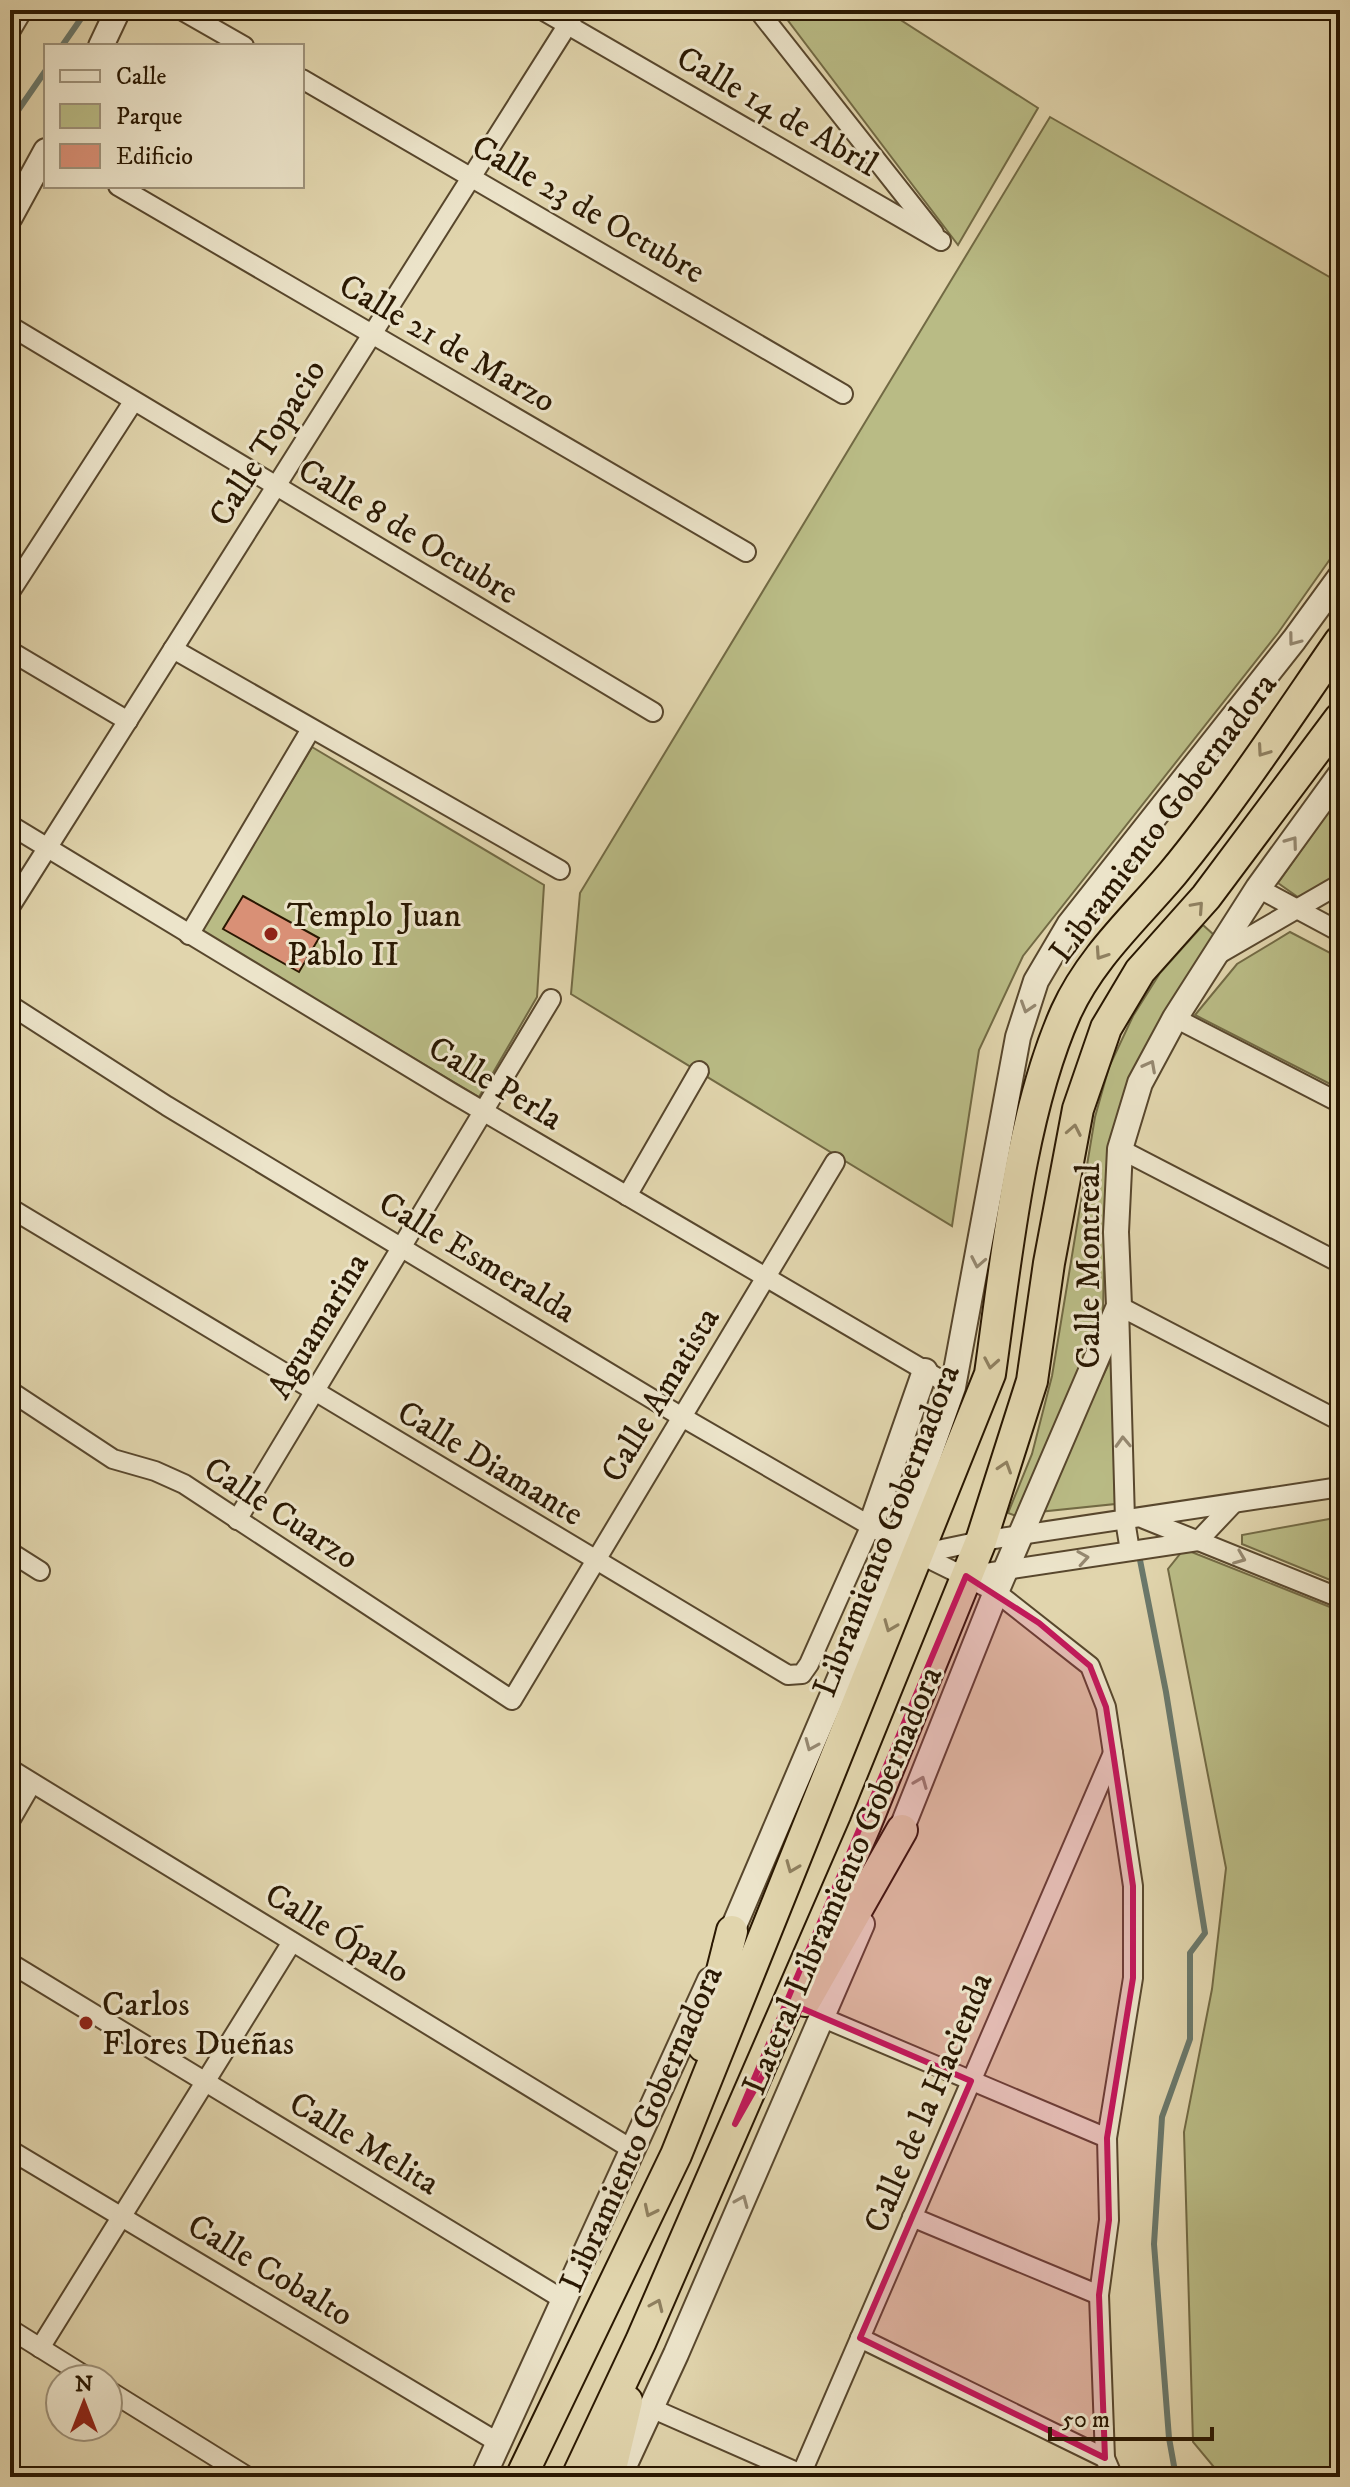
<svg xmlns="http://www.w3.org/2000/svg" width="1350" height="2487" font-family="'IM FELL DW Pica',serif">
  <rect width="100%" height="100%" fill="#e1d5ad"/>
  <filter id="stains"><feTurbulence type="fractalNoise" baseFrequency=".0025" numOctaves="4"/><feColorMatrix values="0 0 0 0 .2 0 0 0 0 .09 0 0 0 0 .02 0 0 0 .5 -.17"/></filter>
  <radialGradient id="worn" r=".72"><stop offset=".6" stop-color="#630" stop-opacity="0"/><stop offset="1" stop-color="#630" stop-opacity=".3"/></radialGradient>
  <g fill="#b9bb85" stroke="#726a44" stroke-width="2">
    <path d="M780 10H885L1038 108 958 245Z"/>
    <path d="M1050 117 1340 283V545L1278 633 1023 956 979 1050 952 1226 571 994 580 893Z"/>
    <path d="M312 747 544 885 537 997 479 1097 201 932Z"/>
    <path d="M1340 796V872L1302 900 1278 883Z"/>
    <path d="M1203 925 1214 935 1139 1059 1118 1117 1105 1223 1103 1312 1090 1354 1016 1516 1008 1513 1032 1454 1052 1376 1095 1117 1109 1067 1133 1016 1160 973Z"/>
    <path d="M1290 932 1340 958V1089L1195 1015 1237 964Z"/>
    <path d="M1112 1357 1115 1504 1038 1512Z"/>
    <path d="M1340 1517V1584L1242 1544V1535Z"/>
    <path d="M1184 1549 1340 1611V2477H1228L1218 2472 1193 2442 1184 2132 1212 1989 1226 1868 1168 1569Z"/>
  </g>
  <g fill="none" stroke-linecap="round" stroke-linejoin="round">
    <g stroke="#6a786b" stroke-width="6">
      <path d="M62 46 87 10"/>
      <path d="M10 122 46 70"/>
      <path d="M1140 1560 1166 1692 1205 1933 1190 1953V2039L1162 2117 1154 2244 1169 2438 1176 2477"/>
    </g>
  </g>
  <path fill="#d99076" stroke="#2a1802" stroke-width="2" d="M243 896 319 938 299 972 223 929Z"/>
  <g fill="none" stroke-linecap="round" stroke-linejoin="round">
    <defs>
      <g id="minor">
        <path d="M181 10 244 46"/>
        <path d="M542 10 941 241"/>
        <path d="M758 10 934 233"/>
        <path d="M10 32 23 10"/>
        <path d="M302 79 843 394"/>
        <path d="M118 186 746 552"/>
        <path d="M10 326 653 712"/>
        <path d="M10 592 133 402"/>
        <path d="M173 649 560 870"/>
        <path d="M10 651 128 721"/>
        <path d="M10 825 452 1093 953 1387"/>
        <path d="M1258 888 1340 932"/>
        <path d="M10 907 577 10"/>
        <path d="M189 935 311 729"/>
        <path d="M1219 954 1340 884"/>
        <path d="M10 1005 167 1106 682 1417 919 1554 996 1592 1090 1666 1106 1707 1133 1886V1978L1107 2138 1109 2220 1099 2295 1105 2458 1113 2477"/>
        <path d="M1175 1018 1340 1103"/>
        <path d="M1120 1149 1340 1263"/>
        <path d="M627 1196 699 1071"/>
        <path d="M10 1208 788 1675 802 1674 809 1664 871 1525"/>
        <path d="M10 1391 113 1459 155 1471 184 1484 512 1700 835 1162"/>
        <path d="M1144 1519 1340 1598"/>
        <path d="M237 1520 551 999"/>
        <path d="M1130 1551 1125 1520 1119 1306 1340 1421"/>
        <path d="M10 1552 40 1571"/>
        <path d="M919 1554 981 1541 1340 1487"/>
        <path d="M966 1576 1198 1541 1232 1505"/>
        <path d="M10 1769 633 2150"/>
        <path d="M10 1821 32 1783"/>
        <path d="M10 1963 564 2300"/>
        <path d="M821 2017 1107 2138"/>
        <path d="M10 2150 499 2443"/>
        <path d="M912 2217 1099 2295"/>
        <path d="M10 2329 90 2379"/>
        <path d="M860 2338 1105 2458"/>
        <path d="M40 2348 292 1942"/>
        <path d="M108 2390 248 2477"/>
        <path d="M651 2408 808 2477"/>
        <path d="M800 2477 1113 1753"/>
      </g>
      <g id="tertiary">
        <path d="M101 46 118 10"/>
        <path d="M10 217 46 151"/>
        <path d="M871 1525 925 1371"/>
        <path d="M895 1845 996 1592 1119 1306 1116 1232 1120 1149 1140 1083 1175 1018 1258 888 1340 775"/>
        <path d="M725 1947 898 1542 953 1387 1018 1037 1036 981 1069 925 1294 640 1340 577"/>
        <path d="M483 2477 710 1980"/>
        <path d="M619 2477 676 2354 862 1924"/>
      </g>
      <g id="trunk">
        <path d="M805 2001 902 1830"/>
        <path d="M703 2046 732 1931"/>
        <path d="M521 2477 676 2155 990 1374C1006 1261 1020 1115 1066 1012 1091 957 1135 918 1173 873 1233 800 1286 719 1340 641"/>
        <path d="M577 2477 641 2341 865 1826 981 1541 1032 1381 1049 1263 1078 1109 1106 1028 1140 971 1206 897 1340 718"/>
        <path d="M609 2477 627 2401"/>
      </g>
    </defs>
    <use href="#minor" stroke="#58472d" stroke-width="22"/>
    <use href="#tertiary" stroke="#58472d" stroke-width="28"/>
    <use href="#trunk" stroke="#2a1802" stroke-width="34"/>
    <use href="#minor" stroke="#ece4ca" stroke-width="18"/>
    <use href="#tertiary" stroke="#ece4ca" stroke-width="24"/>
    <use href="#trunk" stroke="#e1d5ad" stroke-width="30"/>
  </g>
  <defs><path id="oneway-chevron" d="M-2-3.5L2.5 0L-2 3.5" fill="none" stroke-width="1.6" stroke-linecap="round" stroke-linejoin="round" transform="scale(2)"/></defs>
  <g stroke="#958870">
    <use href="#oneway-chevron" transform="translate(1294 640) rotate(127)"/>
    <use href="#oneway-chevron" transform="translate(1292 842) rotate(-54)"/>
    <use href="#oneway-chevron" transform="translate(1027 1007) rotate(108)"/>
    <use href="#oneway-chevron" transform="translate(1150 1066) rotate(-62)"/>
    <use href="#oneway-chevron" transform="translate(978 1262) rotate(101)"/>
    <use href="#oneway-chevron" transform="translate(1123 1442) rotate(-92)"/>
    <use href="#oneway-chevron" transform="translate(1083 1558) rotate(-9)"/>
    <use href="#oneway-chevron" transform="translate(1240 1558) rotate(22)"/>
    <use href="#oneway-chevron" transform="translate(811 1745) rotate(113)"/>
    <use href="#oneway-chevron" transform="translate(921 1782) rotate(-68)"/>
    <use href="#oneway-chevron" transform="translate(742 2201) rotate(-67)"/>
  </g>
  <g stroke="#8f8060">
    <use href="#oneway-chevron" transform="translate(1263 751) rotate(125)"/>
    <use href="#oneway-chevron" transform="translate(1198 907) rotate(-48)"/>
    <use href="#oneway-chevron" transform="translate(1101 954) rotate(124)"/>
    <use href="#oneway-chevron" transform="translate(1074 1130) rotate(-79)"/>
    <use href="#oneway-chevron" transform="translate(991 1363) rotate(100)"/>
    <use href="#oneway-chevron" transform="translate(1005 1467) rotate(-72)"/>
    <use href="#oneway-chevron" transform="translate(890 1626) rotate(112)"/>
    <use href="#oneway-chevron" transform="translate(792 1867) rotate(112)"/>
    <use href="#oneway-chevron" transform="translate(650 2211) rotate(116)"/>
    <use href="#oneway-chevron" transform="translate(657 2305) rotate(-66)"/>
  </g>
  <path fill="#c2185b" fill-opacity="0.2" stroke="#c2185b" stroke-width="6" stroke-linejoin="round" d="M966 1576 1039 1623 1090 1666 1106 1707 1113 1752 1133 1886V1978L1107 2138 1109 2220 1099 2295 1105 2458 860 2338 971 2081 801 2008 735 2124Z"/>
  <g fill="#8f2418" stroke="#ece4ca" stroke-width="3">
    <circle cx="271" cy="934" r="8"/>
    <circle cx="86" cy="2023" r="8"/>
  </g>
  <g text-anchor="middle" stroke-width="6" stroke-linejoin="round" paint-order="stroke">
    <g font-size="34" fill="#2a1802" stroke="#ece4ca">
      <text transform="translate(778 110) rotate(30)" y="12">Calle 14 de Abril</text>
      <text transform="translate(589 208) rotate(30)" y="12">Calle 23 de Octubre</text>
      <text transform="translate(448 342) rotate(30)" y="12">Calle 21 de Marzo</text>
      <text transform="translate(266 442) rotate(-58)" y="12">Calle Topacio</text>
      <text transform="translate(409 530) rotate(31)" y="12">Calle 8 de Octubre</text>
      <text transform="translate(1162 817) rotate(-53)" y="12">Libramiento Gobernadora</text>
      <text transform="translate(496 1082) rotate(31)" y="12">Calle Perla</text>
      <text transform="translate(478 1256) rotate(31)" y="12">Calle Esmeralda</text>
      <text transform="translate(1087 1266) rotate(-90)" y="12">Calle Montreal</text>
      <text transform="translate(317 1325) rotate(-59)" y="12">Aguamarina</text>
      <text transform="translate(659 1394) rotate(-59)" y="12">Calle Amatista</text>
      <text transform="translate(491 1462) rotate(31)" y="12">Calle Diamante</text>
      <text transform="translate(282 1512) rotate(33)" y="12">Calle Cuarzo</text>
      <text transform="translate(885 1530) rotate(-69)" y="12">Libramiento Gobernadora</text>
      <text transform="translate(841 1880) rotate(-67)" y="12">Lateral Libramiento Gobernadora</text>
      <text transform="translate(338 1932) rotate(31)" y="12">Calle Ópalo</text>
      <text transform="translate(927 2102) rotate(-67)" y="12">Calle de la Hacienda</text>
      <text transform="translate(640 2128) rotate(-66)" y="12">Libramiento Gobernadora</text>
      <text transform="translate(365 2142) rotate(31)" y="12">Calle Melita</text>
      <text transform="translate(271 2269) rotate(31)" y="12">Calle Cobalto</text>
    </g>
    <g font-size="34" fill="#2a1802" stroke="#ece4ca" text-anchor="start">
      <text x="287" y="926">Templo Juan<tspan x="287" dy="39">Pablo II</tspan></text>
      <text x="102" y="2015">Carlos<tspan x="102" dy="39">Flores Dueñas</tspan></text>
    </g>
  </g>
  <rect width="1350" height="2487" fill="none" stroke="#e1d5ad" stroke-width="40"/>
  <rect x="12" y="12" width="1326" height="2463" fill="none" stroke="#2a1802" stroke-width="4"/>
  <rect x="20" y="20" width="1310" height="2447" fill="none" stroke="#2a1802" stroke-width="2"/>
  <rect x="44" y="44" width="260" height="144" fill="#ece4ca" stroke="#9e927a" stroke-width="2"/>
  <rect x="60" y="70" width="40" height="12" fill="#ece4ca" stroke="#9e927a" stroke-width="2"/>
  <text x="116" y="84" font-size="24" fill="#2a1802">Calle</text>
  <rect x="60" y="104" width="40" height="24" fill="#b9bb85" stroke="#9e927a" stroke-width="2"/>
  <text x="116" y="124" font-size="24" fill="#2a1802">Parque</text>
  <rect x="60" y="144" width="40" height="24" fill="#d99076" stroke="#9e927a" stroke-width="2"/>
  <text x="116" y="164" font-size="24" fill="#2a1802">Edificio</text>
  <g transform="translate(84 2403)"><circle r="38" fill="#ece4ca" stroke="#9e927a" stroke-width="2"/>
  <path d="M0-6L14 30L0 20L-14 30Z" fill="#8f2418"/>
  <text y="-12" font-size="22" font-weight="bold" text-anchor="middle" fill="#2a1802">N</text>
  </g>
  <path d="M1050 2427v12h162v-12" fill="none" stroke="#2a1802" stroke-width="4"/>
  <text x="1062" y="2427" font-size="24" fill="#2a1802" stroke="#ece4ca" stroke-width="6" paint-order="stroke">50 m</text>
  <rect width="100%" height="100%" filter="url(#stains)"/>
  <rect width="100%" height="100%" fill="url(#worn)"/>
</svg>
